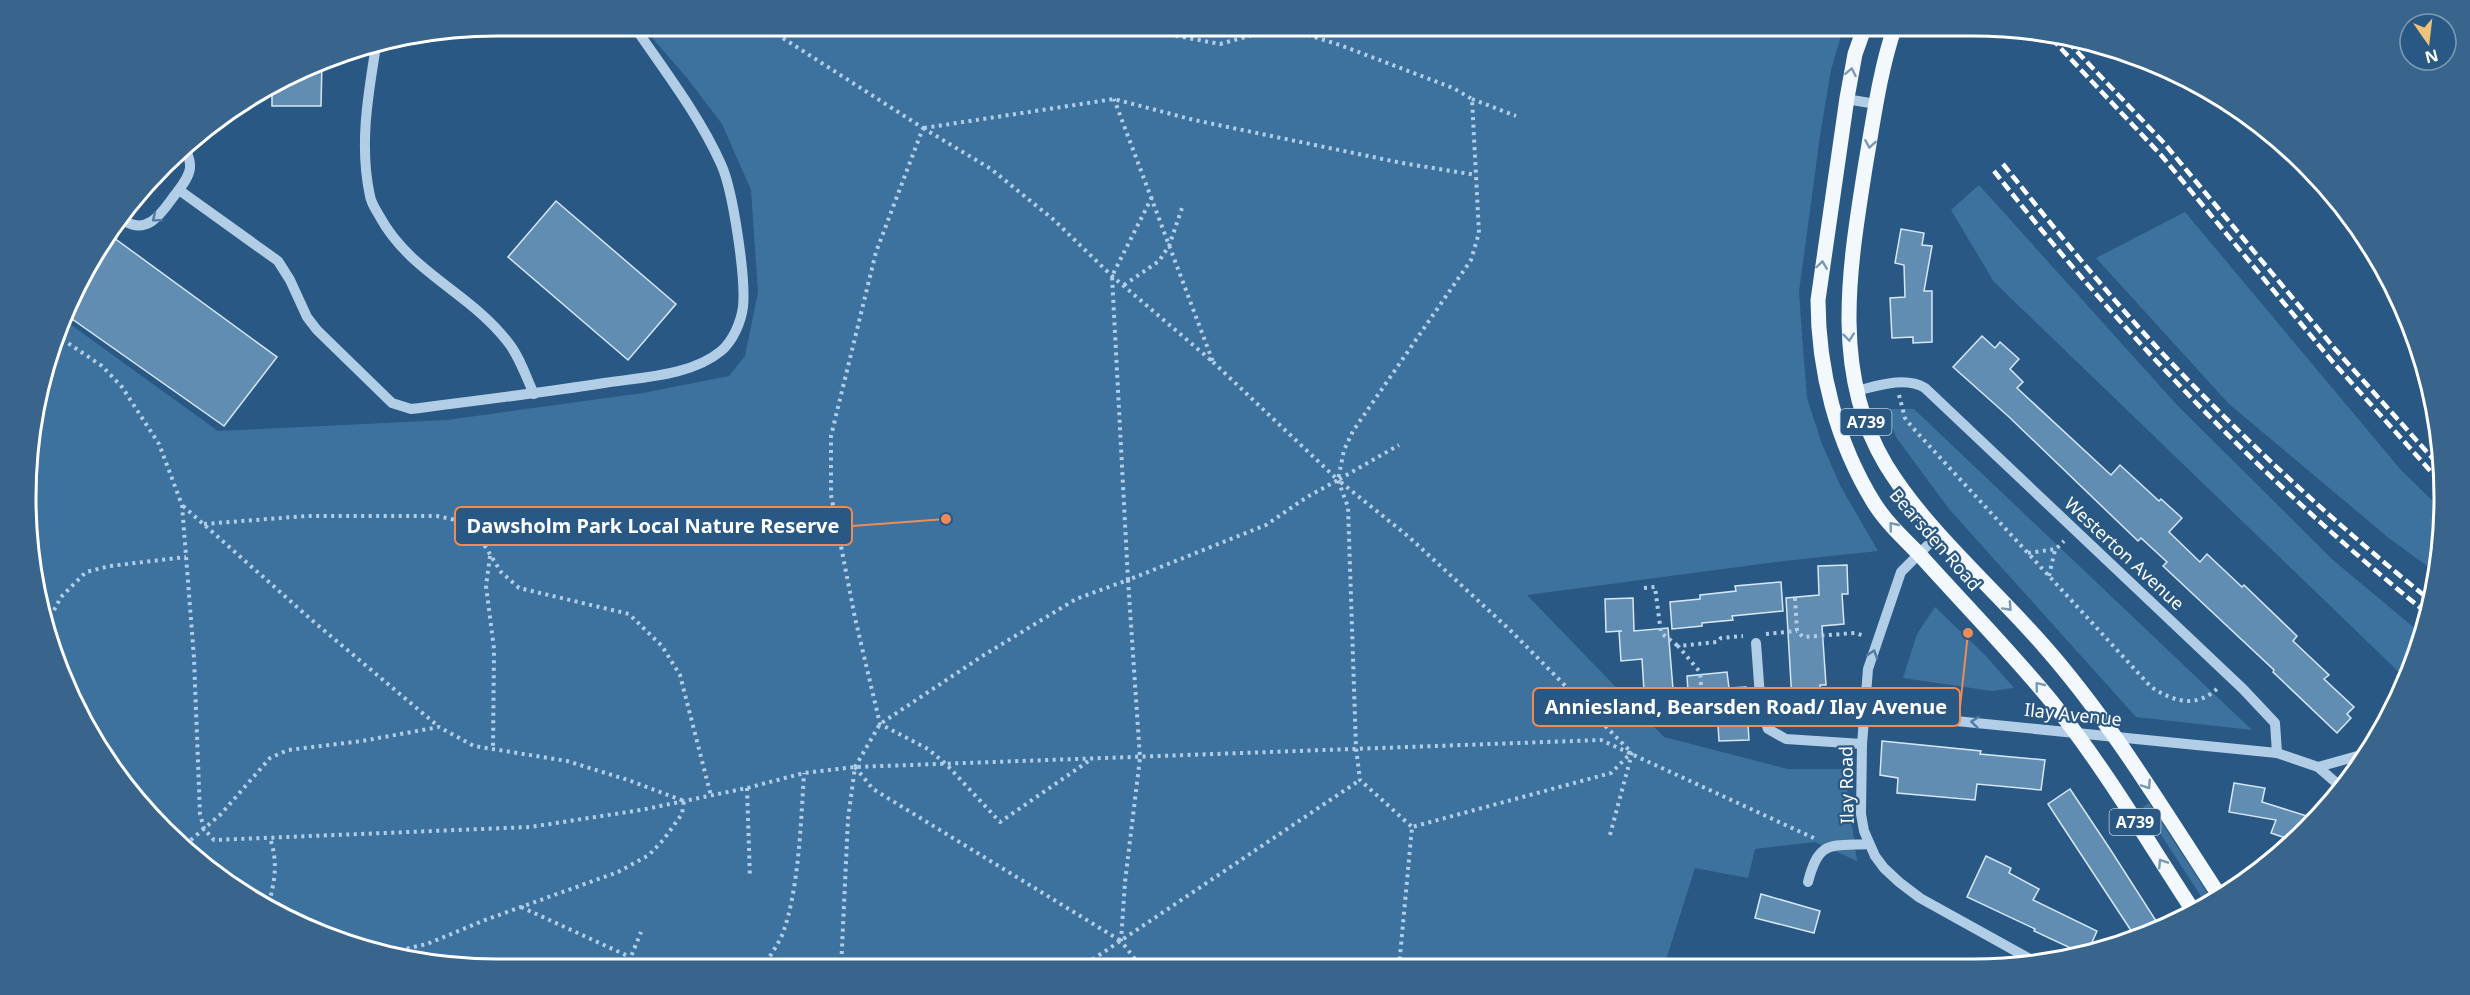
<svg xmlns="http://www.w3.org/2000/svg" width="2470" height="995" font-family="'Noto Sans',sans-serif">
  <rect width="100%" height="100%" fill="#285883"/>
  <g fill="#3d729f">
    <path d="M642 26H1844L1831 70 1820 136 1799 292 1802 335 1807 398 1822 444 1841 487 1878 551 1784 561 1527 595 1664 737 1788 769H1842L1843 775H1845L1857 861 1815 842 1755 849 1748 878 1695 868 1664 966 498 969 346 945 210 872 105 759 62 678 35 590 30 436 51 345 63 319 218 431 447 420 643 393 729 376 745 356 758 292 751 190 722 124 687 78Z"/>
    <path d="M1979 185 2177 405 2333 560 2423 635 2420 649 2405 678 1994 282 1951 210Z"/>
    <path d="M2185 212 2401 470 2442 510 2441 559 2437 573 2390 539 2229 404 2096 258Z"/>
    <path d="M1885 409H1914L2252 730 2136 717 1949 509 1896 437Z"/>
    <path d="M1935 607 1986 656 2014 688 1992 691 1903 678 1917 634Z"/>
    <path d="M2149 803 2212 900 2206 904 2143 807Z"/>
  </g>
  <g fill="#618db2" stroke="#d5e7f5" stroke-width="1.5">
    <path d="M322 61 321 106H272V84Z"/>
    <path d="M556 201 676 304 628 360 508 257Z"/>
    <path d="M1901 229 1924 233 1922 245 1932 246 1924 291H1932V342L1913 343V337L1892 338 1890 298 1905 297 1904 265 1895 263Z"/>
    <path d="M110 235 277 357 224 426 65 314 89 262Z"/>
    <path d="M1982 336 1995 348 2000 342 2019 359 2010 369 2023 382 2017 388 2111 475 2120 465 2159 501 2161 499 2182 518 2169 532 2200 562 2207 554 2242 587 2244 585 2297 636 2293 641 2329 675 2324 679 2354 707 2347 714 2351 718 2337 733 2273 672 2274 670 2163 566 2167 562 2141 538 2138 541 2008 416 1953 367Z"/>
    <path d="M1847 565 1848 594H1842L1844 624 1822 626 1826 685H1820L1823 716 1793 718 1786 598 1819 595 1818 566Z"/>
    <path d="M1781 582 1783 611 1732 616 1733 620 1702 623V626L1672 629 1670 602 1700 599V595L1736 591 1735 586Z"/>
    <path d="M1633 598 1634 631 1668 628 1673 689 1644 691 1642 659 1621 661 1619 631H1622L1606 632 1605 599Z"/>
    <path d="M1727 672 1729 688 1746 687V710H1725L1724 697 1720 691H1688L1687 676Z"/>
    <path d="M1689 706H1710L1711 719 1715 725 1690 726Z"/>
    <path d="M1748 724 1749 740 1719 741 1718 725Z"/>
    <path d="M1882 741 1981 751 1980 754 2045 760 2041 790 1977 784 1975 800 1897 793 1898 778 1880 775Z"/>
    <path d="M2234 783 2265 788 2262 802 2313 818 2294 841 2271 833 2276 820 2229 812Z"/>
    <path d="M2070 789 2110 849 2160 927 2134 935 2063 827 2048 804Z"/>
    <path d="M1986 856 2011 868 2009 873 2039 889 2033 900 2097 931 2089 949 2079 952 2034 931 2035 929 1967 897Z"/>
    <path d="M1761 894 1820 911 1814 933 1755 918Z"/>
  </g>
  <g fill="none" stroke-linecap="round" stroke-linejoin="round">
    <g stroke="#b2cee7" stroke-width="4" stroke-dasharray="3 4.5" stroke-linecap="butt">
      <path d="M764 26 923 128 876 252 831 436V495L855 618 880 724 928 749 947 765 1000 822 1090 760"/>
      <path d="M1124 26 1220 44 1281 27"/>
      <path d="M1279 26 1340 45 1453 88 1472 99 1479 233 1471 260 1353 431 1344 450 1338 480 1399 445"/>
      <path d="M1472 99 1516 116"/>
      <path d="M923 128 991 169 1054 220 1112 276 1213 362 1114 99"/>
      <path d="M924 128 1114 99 1194 120 1402 163 1476 175"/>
      <path d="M1152 197 1112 276 1128 580 1266 525 1307 497 1338 480 1409 537 1510 630 1629 750"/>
      <path d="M1124 285 1159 261 1169 246 1182 208"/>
      <path d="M56 335 102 366 122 387 159 444 182 505 194 658 200 814 204 829 214 840 530 827 641 810 747 788 804 773 855 767 1601 740 1816 839"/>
      <path d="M1213 362 1338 480 1348 507 1356 748 1360 780 1412 827"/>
      <path d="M1899 395 1905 418 1912 427 2151 687C2175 702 2196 709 2219 687"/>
      <path d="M183 506 314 622 438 726"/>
      <path d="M204 524 306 516H437L465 522 480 538 501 572 519 588 629 614 662 646 680 675 711 796"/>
      <path d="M2028 553 2056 549 2064 541"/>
      <path d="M490 556 486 586 494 649 493 749"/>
      <path d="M2049 576 2055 550"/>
      <path d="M1644 588 1655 587 1661 633 1678 646"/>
      <path d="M1795 598 1797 631 1803 637 1855 633 1865 636"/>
      <path d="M44 621 52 614 61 597 86 572 110 566 186 557"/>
      <path d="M1766 634 1797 631"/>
      <path d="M1701 685 1700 672 1678 646 1717 642 1721 638 1743 636"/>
      <path d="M855 767 873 789 1121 941"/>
      <path d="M747 788 750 878"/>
      <path d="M1610 835 1632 753"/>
      <path d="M185 845 221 814 270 758 288 750 362 741 439 727 474 746 567 761 628 780 684 801"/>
      <path d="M269 903C275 880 278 862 270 838"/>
      <path d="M521 907 630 957"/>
      <path d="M392 952 427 944 485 920 618 872 649 855 664 839 682 814 684 801"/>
      <path d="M1399 967 1412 827 1611 773 1632 752"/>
      <path d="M1080 968 1360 780"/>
      <path d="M626 969 641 932"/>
      <path d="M762 969C769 957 778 945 783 933 799 888 801 821 804 773"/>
      <path d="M841 969 848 819 855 767 880 724 984 655 1076 599 1128 580 1140 758 1125 882 1121 941 1142 968"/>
    </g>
    <g stroke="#b2cee7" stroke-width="10">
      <path d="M376 46C368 95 359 146 370 196 371 203 376 210 380 217 410 272 470 293 507 341 519 355 526 377 534 394"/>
      <path d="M1846 99 1876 104"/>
      <path d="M179 190 278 261 290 280 307 317 317 330 392 403 411 409C475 401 540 393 604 383 642 377 691 376 721 351 733 341 741 322 743 307 746 278 733 190 721 164 699 115 664 70 634 26"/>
      <path d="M123 220C147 236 161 214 174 196 180 188 189 178 190 168 191 160 187 152 184 145"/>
      <path d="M1856 391C1877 386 1905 376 1925 388L2243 689 2275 723 2277 753"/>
      <path d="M1939 534 1901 572 1868 669 1862 744 1861 814 1864 831 1875 856 1884 868 1899 882 1920 898 2039 964"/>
      <path d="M1756 643 1761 710 1768 729 1786 739 1862 744"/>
      <path d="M1685 699 1717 698 1718 718 1748 717 1761 710"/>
      <path d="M1865 712 2277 753 2318 767 2341 787"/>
      <path d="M2318 767 2368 753"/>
      <path d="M1808 882C1819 840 1829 846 1869 844"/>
    </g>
    <g stroke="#f3f8fd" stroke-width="15">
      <path d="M1865 26 1855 54 1847 98 1818 300C1818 371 1837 443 1874 503 1886 522 1903 538 1919 554 1963 603 2010 651 2052 702 2105 768 2148 842 2194 912"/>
      <path d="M1895 26C1880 70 1874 116 1866 162 1850 264 1830 372 1886 465 1928 533 1992 586 2044 646 2111 722 2164 811 2219 895"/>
    </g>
    <g stroke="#fff" stroke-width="4.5" stroke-dasharray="10 4.5" stroke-linecap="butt">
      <path d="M2051 38 2161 155 2332 361 2443 485"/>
      <path d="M2067 41 2164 143 2335 349 2443 470"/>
      <path d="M2003 164C2055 229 2107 294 2164 355 2247 443 2337 525 2431 601"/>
      <path d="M1994 171C2124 336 2264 482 2428 614"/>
    </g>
  </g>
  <defs><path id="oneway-chevron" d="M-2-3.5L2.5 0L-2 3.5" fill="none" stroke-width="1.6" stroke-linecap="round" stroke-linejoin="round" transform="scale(1.5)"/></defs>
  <g stroke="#7998b4">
    <use href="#oneway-chevron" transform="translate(1851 72) rotate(-79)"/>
    <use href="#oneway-chevron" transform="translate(1870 144) rotate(99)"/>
    <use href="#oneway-chevron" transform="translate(1822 265) rotate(-82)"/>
    <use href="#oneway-chevron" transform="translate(1849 337) rotate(84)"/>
    <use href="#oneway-chevron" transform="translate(1893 526) rotate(-129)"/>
    <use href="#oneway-chevron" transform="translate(2008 607) rotate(47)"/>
    <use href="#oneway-chevron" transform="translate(2039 686) rotate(-129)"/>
    <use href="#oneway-chevron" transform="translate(2147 785) rotate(57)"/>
    <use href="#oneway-chevron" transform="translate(2162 863) rotate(-123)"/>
  </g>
  <g stroke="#517ba1">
    <use href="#oneway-chevron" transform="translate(156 218) rotate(141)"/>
    <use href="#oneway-chevron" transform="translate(1873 654) rotate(-72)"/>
    <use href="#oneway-chevron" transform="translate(1975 722) rotate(-174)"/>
  </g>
  <g text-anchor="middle" stroke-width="4.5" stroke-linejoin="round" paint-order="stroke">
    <g fill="#285883" stroke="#becdda" stroke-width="1.5">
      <rect x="1840.5" y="409" width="51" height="26" rx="4.5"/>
      <rect x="2109.5" y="809" width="51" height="26" rx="4.5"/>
    </g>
    <g font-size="16" font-weight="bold" fill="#fff">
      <text x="1866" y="428">A739</text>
      <text x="2135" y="828">A739</text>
    </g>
    <g font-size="18" fill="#fff" stroke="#285883">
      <text transform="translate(1935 540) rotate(49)" y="6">Bearsden Road</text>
      <text transform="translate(2124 554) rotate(43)" y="6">Westerton Avenue</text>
      <text transform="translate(2073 715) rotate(6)" y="6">Ilay Avenue</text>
      <text transform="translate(1847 785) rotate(-91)" y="6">Ilay Road</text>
    </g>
  </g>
  <path d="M0 0H2470V995H0ZM497 36H1973A461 461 0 0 1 2434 497V498A461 461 0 0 1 1973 959H497A461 461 0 0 1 36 498V497A461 461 0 0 1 497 36Z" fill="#39658d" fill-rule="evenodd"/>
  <path fill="none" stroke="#fff" stroke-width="3" d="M497 36H1973A461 461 0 0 1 2434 497V498A461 461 0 0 1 1973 959H497A461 461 0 0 1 36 498V497A461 461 0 0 1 497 36Z"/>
  <path fill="none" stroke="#ef8b55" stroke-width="2" d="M946 519L852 526M1968 633L1960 707"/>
  <g fill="#ef8b55" stroke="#285883" stroke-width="2">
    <circle cx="946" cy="519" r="6"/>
    <circle cx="1968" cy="633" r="6"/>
  </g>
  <g fill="#285883" stroke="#ef8b55" stroke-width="2">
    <rect x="455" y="507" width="397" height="38" rx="6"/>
    <rect x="1533" y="688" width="427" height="38" rx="6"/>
  </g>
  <g font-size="20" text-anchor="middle" font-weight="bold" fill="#fff">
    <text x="653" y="533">Dawsholm Park Local Nature Reserve</text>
    <text x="1746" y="714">Anniesland, Bearsden Road/ Ilay Avenue</text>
  </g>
  <g transform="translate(2428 42) rotate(166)"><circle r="28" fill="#285883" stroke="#7e9bb5" stroke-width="1.5"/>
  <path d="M0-4.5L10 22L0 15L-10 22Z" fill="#eec279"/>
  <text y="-9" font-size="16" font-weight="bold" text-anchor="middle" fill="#ffffff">N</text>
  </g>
</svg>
